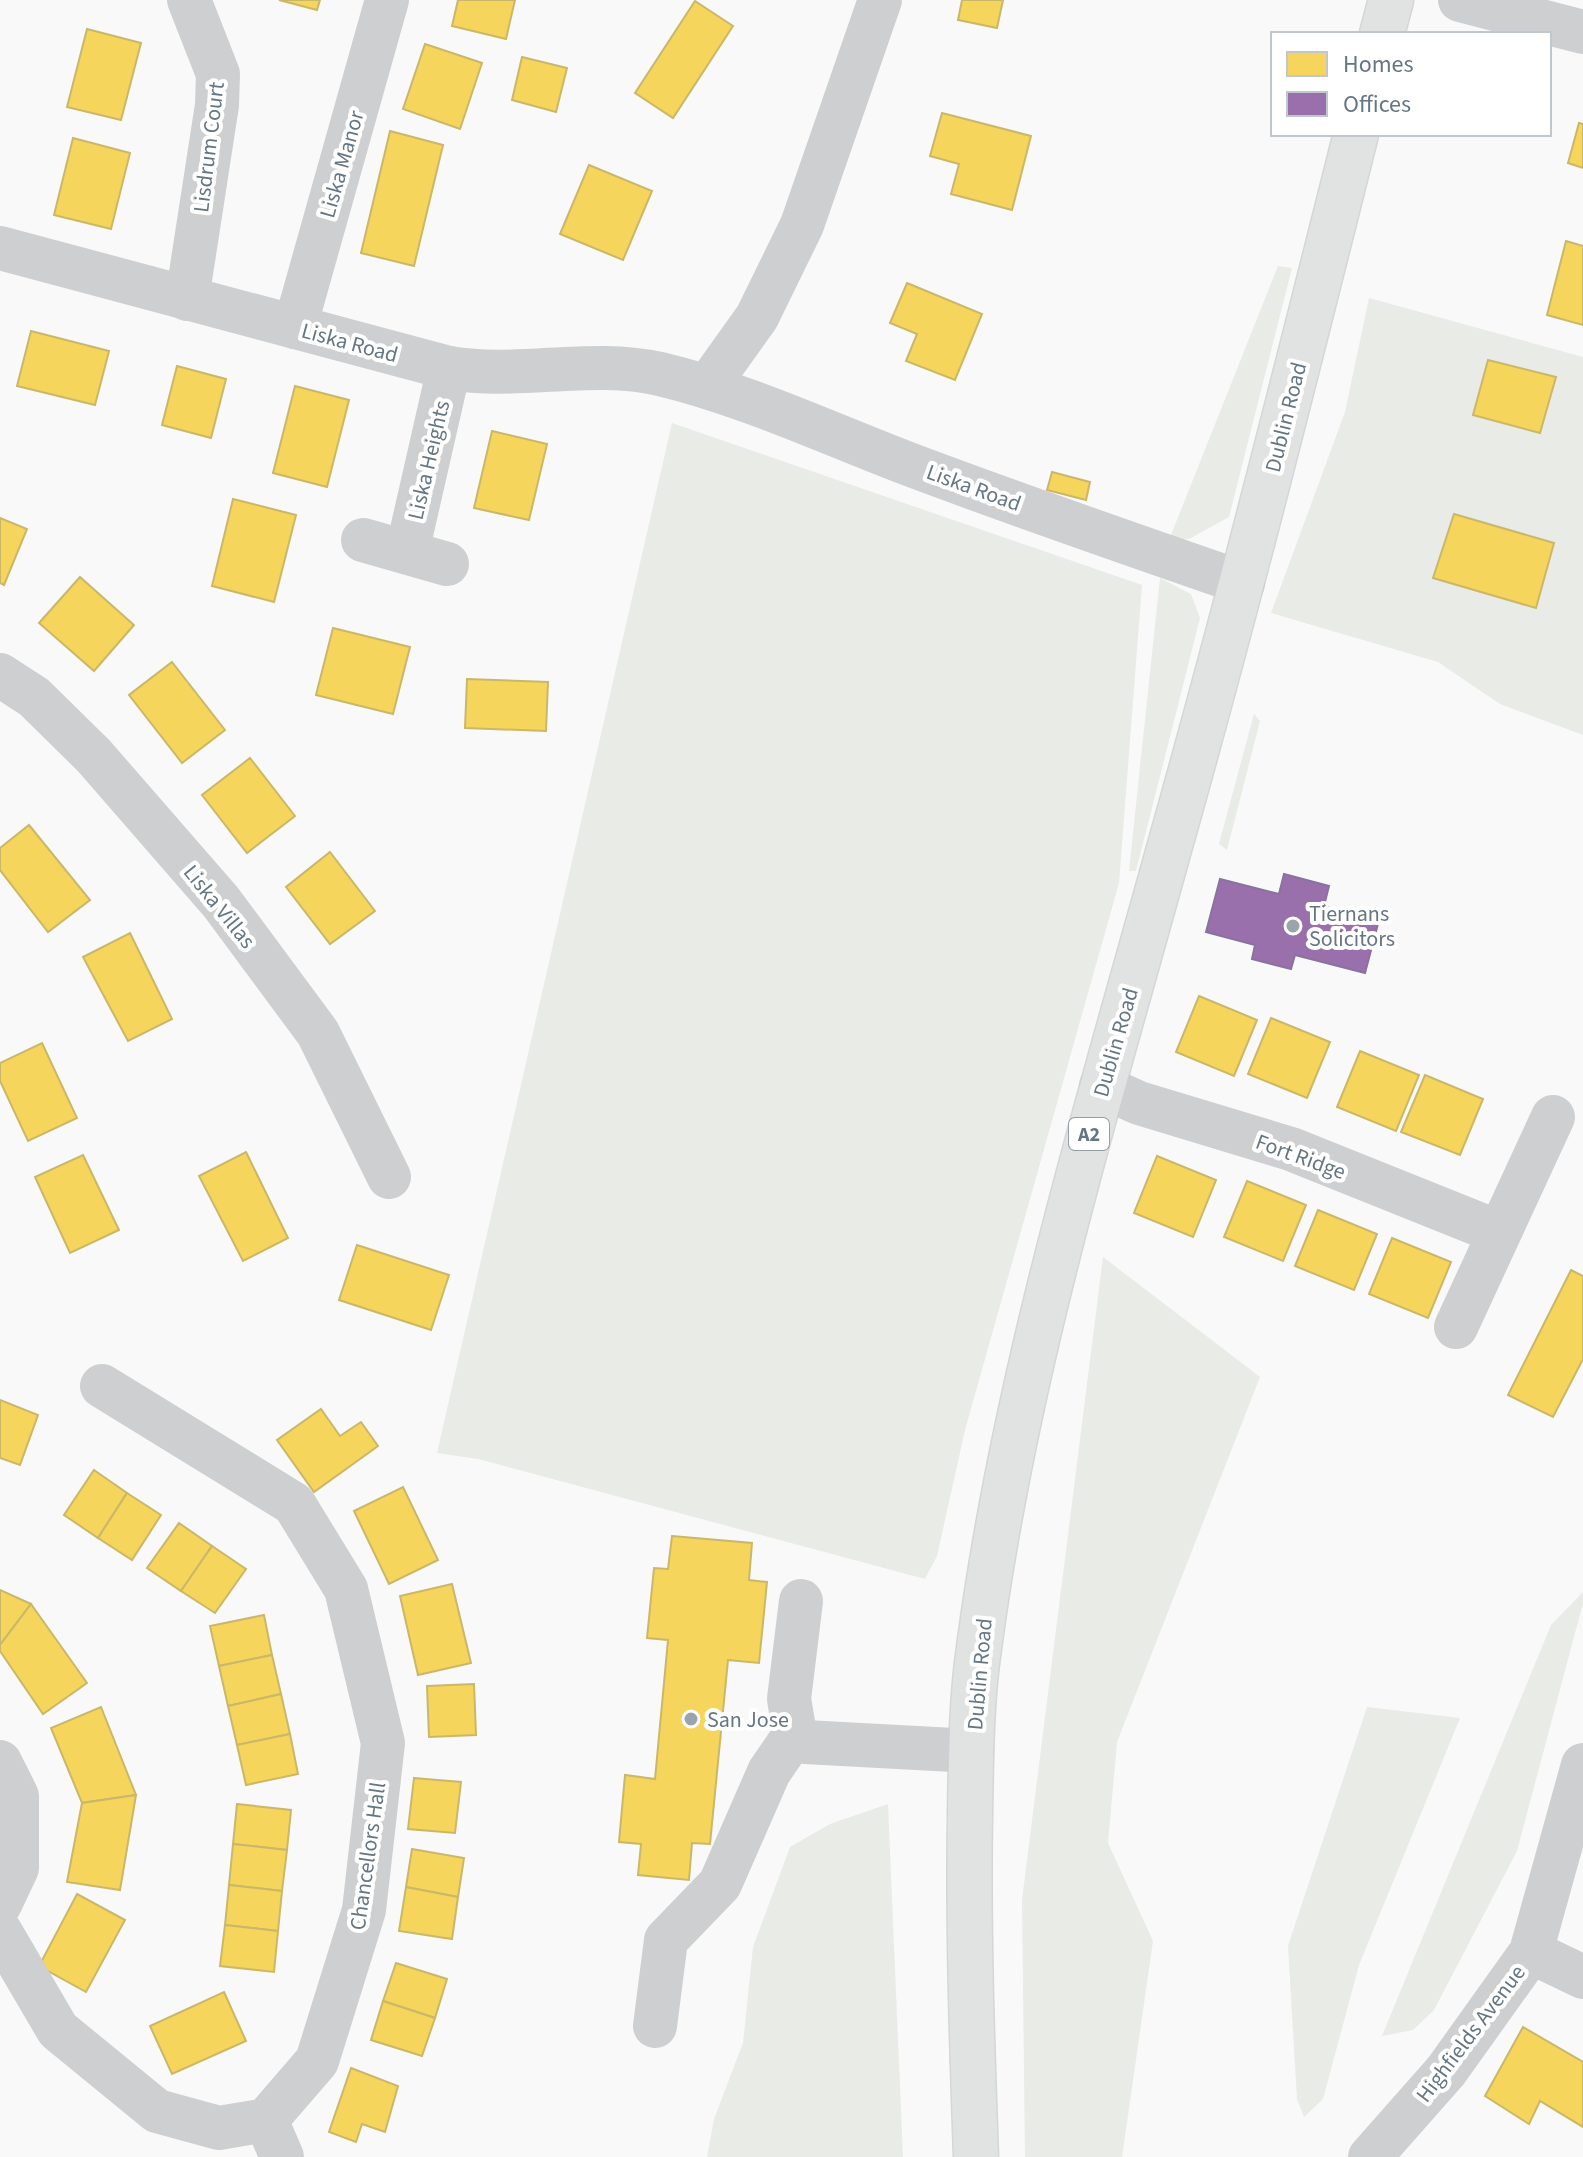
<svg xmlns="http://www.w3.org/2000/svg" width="1583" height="2157" font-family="'Source Sans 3',sans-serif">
  <rect width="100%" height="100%" fill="#f9f9f9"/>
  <g fill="#e8ebe6">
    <path d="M1278 266 1292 268 1229 517 1189 539 1169 540Z"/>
    <path d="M1369 298 1583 357V735L1500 704 1438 662 1271 613 1345 412Z"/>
    <path d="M672 423 1142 585 1119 883 965 1430 937 1556 925 1579 478 1459 437 1453Z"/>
    <path d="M1160 578 1191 594 1200 618 1136 871H1129Z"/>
    <path d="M1254 714 1260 721 1227 850 1219 844Z"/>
    <path d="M1103 1257 1260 1377 1117 1742 1108 1843 1153 1941 1122 2157H1025L1022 1900Z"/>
    <path d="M1583 1592V1603L1517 1851 1434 2010 1413 2030 1382 2036 1551 1625Z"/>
    <path d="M1367 1707 1460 1718 1359 1965 1323 2099 1304 2117 1297 2099 1288 1946Z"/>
    <path d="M888 1804 903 2157H707L714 2119 743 2043 753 1947 790 1847 830 1824Z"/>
  </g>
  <g fill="#f6d55c" stroke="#cab868" stroke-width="2">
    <path d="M279 0H320L317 10Z"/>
    <path d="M458 0H515L506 39 452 26Z"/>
    <path d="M962 0H1003L997 28 958 20Z"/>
    <path d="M695 1 733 26 673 118 635 93Z"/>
    <path d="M87 29 141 43 121 120 67 107Z"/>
    <path d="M425 44 482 63 460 129 403 109Z"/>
    <path d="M522 57 567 68 556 112 512 100Z"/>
    <path d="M942 113 1031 136 1012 210 951 194 959 164 930 156Z"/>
    <path d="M1579 123 1583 124V168L1568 163Z"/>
    <path d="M390 131 443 145 414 266 361 253Z"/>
    <path d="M73 138 130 153 111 229 54 215Z"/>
    <path d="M589 165 652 191 623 260 560 234Z"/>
    <path d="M1566 241 1583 246V325L1547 315Z"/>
    <path d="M907 283 982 314 955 380 906 361 917 334 890 323Z"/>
    <path d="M31 331 109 351 95 405 17 386Z"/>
    <path d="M1488 360 1556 377 1540 433 1473 415Z"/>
    <path d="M177 366 226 379 211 438 162 425Z"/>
    <path d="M295 386 349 400 327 487 273 473Z"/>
    <path d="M492 431 547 444 529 520 474 508Z"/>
    <path d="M1052 472 1090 482 1086 500 1047 490Z"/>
    <path d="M233 499 296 515 274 602 212 586Z"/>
    <path d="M1454 514 1554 543 1536 608 1433 578Z"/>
    <path d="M0 518 27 529 4 585 0 583Z"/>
    <path d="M80 577 134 625 94 671 39 623Z"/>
    <path d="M333 628 410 647 393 714 316 695Z"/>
    <path d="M172 662 225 730 182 763 129 695Z"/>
    <path d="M467 679 548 682 546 731 465 728Z"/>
    <path d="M250 758 295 816 247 853 202 795Z"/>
    <path d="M29 825 90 900 48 932 0 870V848Z"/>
    <path d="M330 852 375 911 330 944 286 887Z"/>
    <path d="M130 933 172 1019 128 1041 83 957Z"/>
    <path d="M1199 996 1257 1020 1234 1076 1176 1052Z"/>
    <path d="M1271 1018 1330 1042 1307 1098 1248 1074Z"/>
    <path d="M42 1043 77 1118 28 1141 0 1081V1063Z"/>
    <path d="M1360 1051 1419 1075 1396 1131 1337 1107Z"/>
    <path d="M1425 1075 1483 1099 1460 1155 1401 1132Z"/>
    <path d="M246 1152 288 1238 243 1261 199 1176Z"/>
    <path d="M83 1155 119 1230 70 1253 35 1177Z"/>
    <path d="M1157 1156 1216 1180 1193 1237 1134 1213Z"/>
    <path d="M1247 1181 1306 1205 1283 1261 1224 1237Z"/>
    <path d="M1318 1210 1377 1234 1354 1290 1295 1266Z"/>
    <path d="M1392 1238 1451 1262 1428 1318 1369 1294Z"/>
    <path d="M357 1245 449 1275 431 1330 339 1300Z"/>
    <path d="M1571 1270 1583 1276V1359L1553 1417 1508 1395Z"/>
    <path d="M0 1400 38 1415 20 1465 0 1458Z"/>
    <path d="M321 1409 340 1436 361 1422 378 1446 314 1492 277 1440Z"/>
    <path d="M94 1470 127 1493 98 1538 64 1515Z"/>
    <path d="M403 1487 438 1560 389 1584 354 1511Z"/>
    <path d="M127 1493 161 1515 132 1560 98 1538Z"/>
    <path d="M179 1523 212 1546 181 1591 147 1568Z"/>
    <path d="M672 1536 752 1543 749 1580 767 1582 759 1663 728 1660 710 1844 692 1843 689 1880 638 1875 641 1844 619 1842 625 1775 655 1779 668 1640 647 1638 654 1568 668 1569Z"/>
    <path d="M212 1546 246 1569 215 1613 181 1591Z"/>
    <path d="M452 1584 471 1663 418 1675 400 1596Z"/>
    <path d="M0 1590 31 1604 0 1645Z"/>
    <path d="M31 1604 87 1683 43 1714 0 1651V1645Z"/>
    <path d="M264 1615 272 1655 219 1666 210 1626Z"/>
    <path d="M272 1655 281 1694 228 1706 219 1666Z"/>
    <path d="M474 1684 476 1735 429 1737 427 1686Z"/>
    <path d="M281 1694 290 1734 237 1745 228 1706Z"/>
    <path d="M101 1707 136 1795 82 1803 51 1728Z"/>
    <path d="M290 1734 298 1774 246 1785 237 1745Z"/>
    <path d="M414 1778 461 1782 455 1833 408 1829Z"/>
    <path d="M136 1795 120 1890 67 1882 82 1803Z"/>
    <path d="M237 1804 291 1810 287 1850 233 1844Z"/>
    <path d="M233 1844 287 1850 282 1891 229 1885Z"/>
    <path d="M412 1849 464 1858 458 1897 406 1887Z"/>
    <path d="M229 1885 282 1891 278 1931 225 1925Z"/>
    <path d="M406 1887 458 1897 452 1939 399 1931Z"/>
    <path d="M77 1894 125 1920 86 1992 39 1966Z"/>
    <path d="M225 1925 278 1931 274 1972 220 1966Z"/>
    <path d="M396 1963 447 1979 435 2018 383 2001Z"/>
    <path d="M224 1992 246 2041 172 2074 150 2026Z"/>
    <path d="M383 2001 435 2018 422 2056 371 2040Z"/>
    <path d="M1523 2027 1583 2062V2127L1540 2101 1529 2124 1485 2096Z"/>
    <path d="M351 2068 398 2086 385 2132 362 2124 356 2142 329 2132Z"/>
  </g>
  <path fill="#9970ab" stroke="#89729f" stroke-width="2" d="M1284 874 1329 886 1324 906 1379 920 1365 973 1295 955 1291 969 1252 959 1255 945 1206 932 1220 879 1279 894Z"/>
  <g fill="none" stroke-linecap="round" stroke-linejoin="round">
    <defs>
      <g id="major">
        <path d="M1382 34 1391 0"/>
        <path d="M976 2157C972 2043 968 1928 970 1814 971 1759 971 1702 979 1648 1015 1375 1096 1113 1169 849 1236 612 1296 373 1356 134"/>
      </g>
    </defs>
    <use href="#major" stroke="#d5d6d7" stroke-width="47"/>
    <g stroke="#cecfd0" stroke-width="44">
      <path d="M1460 0 1583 32"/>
      <path d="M0 248 449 368C518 380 592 358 660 374 744 394 825 432 906 463 1017 505 1130 544 1243 583"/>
      <path d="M187 299 217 105 218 74 189 0"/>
      <path d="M295 327 387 0"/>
      <path d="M707 387 757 317 802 225 880 0"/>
      <path d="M363 540 447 564"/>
      <path d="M407 552 449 368"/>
      <path d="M0 675 34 697 94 756 221 902 318 1033 389 1177"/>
      <path d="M1101 1086 1139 1103 1291 1149 1498 1232"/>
      <path d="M1456 1327 1553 1117"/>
      <path d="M801 1601 789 1699 795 1734 805 1742 972 1751"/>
      <path d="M0 1762 17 1796V1868L0 1904"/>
      <path d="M0 1931 58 2030 157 2111 219 2128 266 2120 317 2061 364 1910 383 1743 346 1589 294 1504 102 1386"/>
      <path d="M1531 1952 1583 1977"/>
      <path d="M655 2026 666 1940 720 1884 769 1772 795 1734"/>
      <path d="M266 2120 282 2157"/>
      <path d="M1370 2157 1446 2071 1531 1952 1583 1765"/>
    </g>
    <use href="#major" stroke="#e1e2e2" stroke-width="44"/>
  </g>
  <g fill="#99a4ac" stroke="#fff" stroke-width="3">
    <circle cx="1293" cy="926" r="8"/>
    <circle cx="691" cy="1719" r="8"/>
  </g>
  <g text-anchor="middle" stroke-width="8" stroke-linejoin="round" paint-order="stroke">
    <rect fill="#fff" stroke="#939fa8" stroke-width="2" x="1069" y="1118" width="40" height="32" rx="6"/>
    <g font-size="20" font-weight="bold" fill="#657683">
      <text x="1089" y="1141">A2</text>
    </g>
    <g font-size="22" fill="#657683" stroke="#fff">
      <text transform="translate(208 147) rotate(-83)" y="8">Lisdrum Court</text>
      <text transform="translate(341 164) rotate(-74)" y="8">Liska Manor</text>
      <text transform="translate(350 342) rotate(15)" y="8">Liska Road</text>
      <text transform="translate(1285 417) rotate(-76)" y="8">Dublin Road</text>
      <text transform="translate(428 460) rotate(-77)" y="8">Liska Heights</text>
      <text transform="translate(974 487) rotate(20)" y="8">Liska Road</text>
      <text transform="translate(220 906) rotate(51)" y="8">Liska Villas</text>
      <text transform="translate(1115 1042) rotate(-74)" y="8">Dublin Road</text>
      <text transform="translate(1301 1156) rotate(20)" y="8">Fort Ridge</text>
      <text transform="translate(979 1674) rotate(-85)" y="8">Dublin Road</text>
      <text transform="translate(367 1856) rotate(-82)" y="8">Chancellors Hall</text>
      <text transform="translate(1470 2033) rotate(-53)" y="8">Highfields Avenue</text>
    </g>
    <g font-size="22" fill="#657683" stroke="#fff" text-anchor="start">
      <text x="1309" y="921">Tiernans<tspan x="1309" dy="25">Solicitors</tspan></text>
      <text x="707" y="1727">San Jose</text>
    </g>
  </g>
  <rect x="1271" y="32" width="280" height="104" fill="#ffffff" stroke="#c1c8cd" stroke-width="2"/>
  <rect x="1287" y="52" width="40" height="24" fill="#f6d55c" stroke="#c1c8cd" stroke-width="2"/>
  <text x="1343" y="72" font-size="24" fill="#657683">Homes</text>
  <rect x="1287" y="92" width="40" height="24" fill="#9970ab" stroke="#c1c8cd" stroke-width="2"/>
  <text x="1343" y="112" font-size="24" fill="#657683">Offices</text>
</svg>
